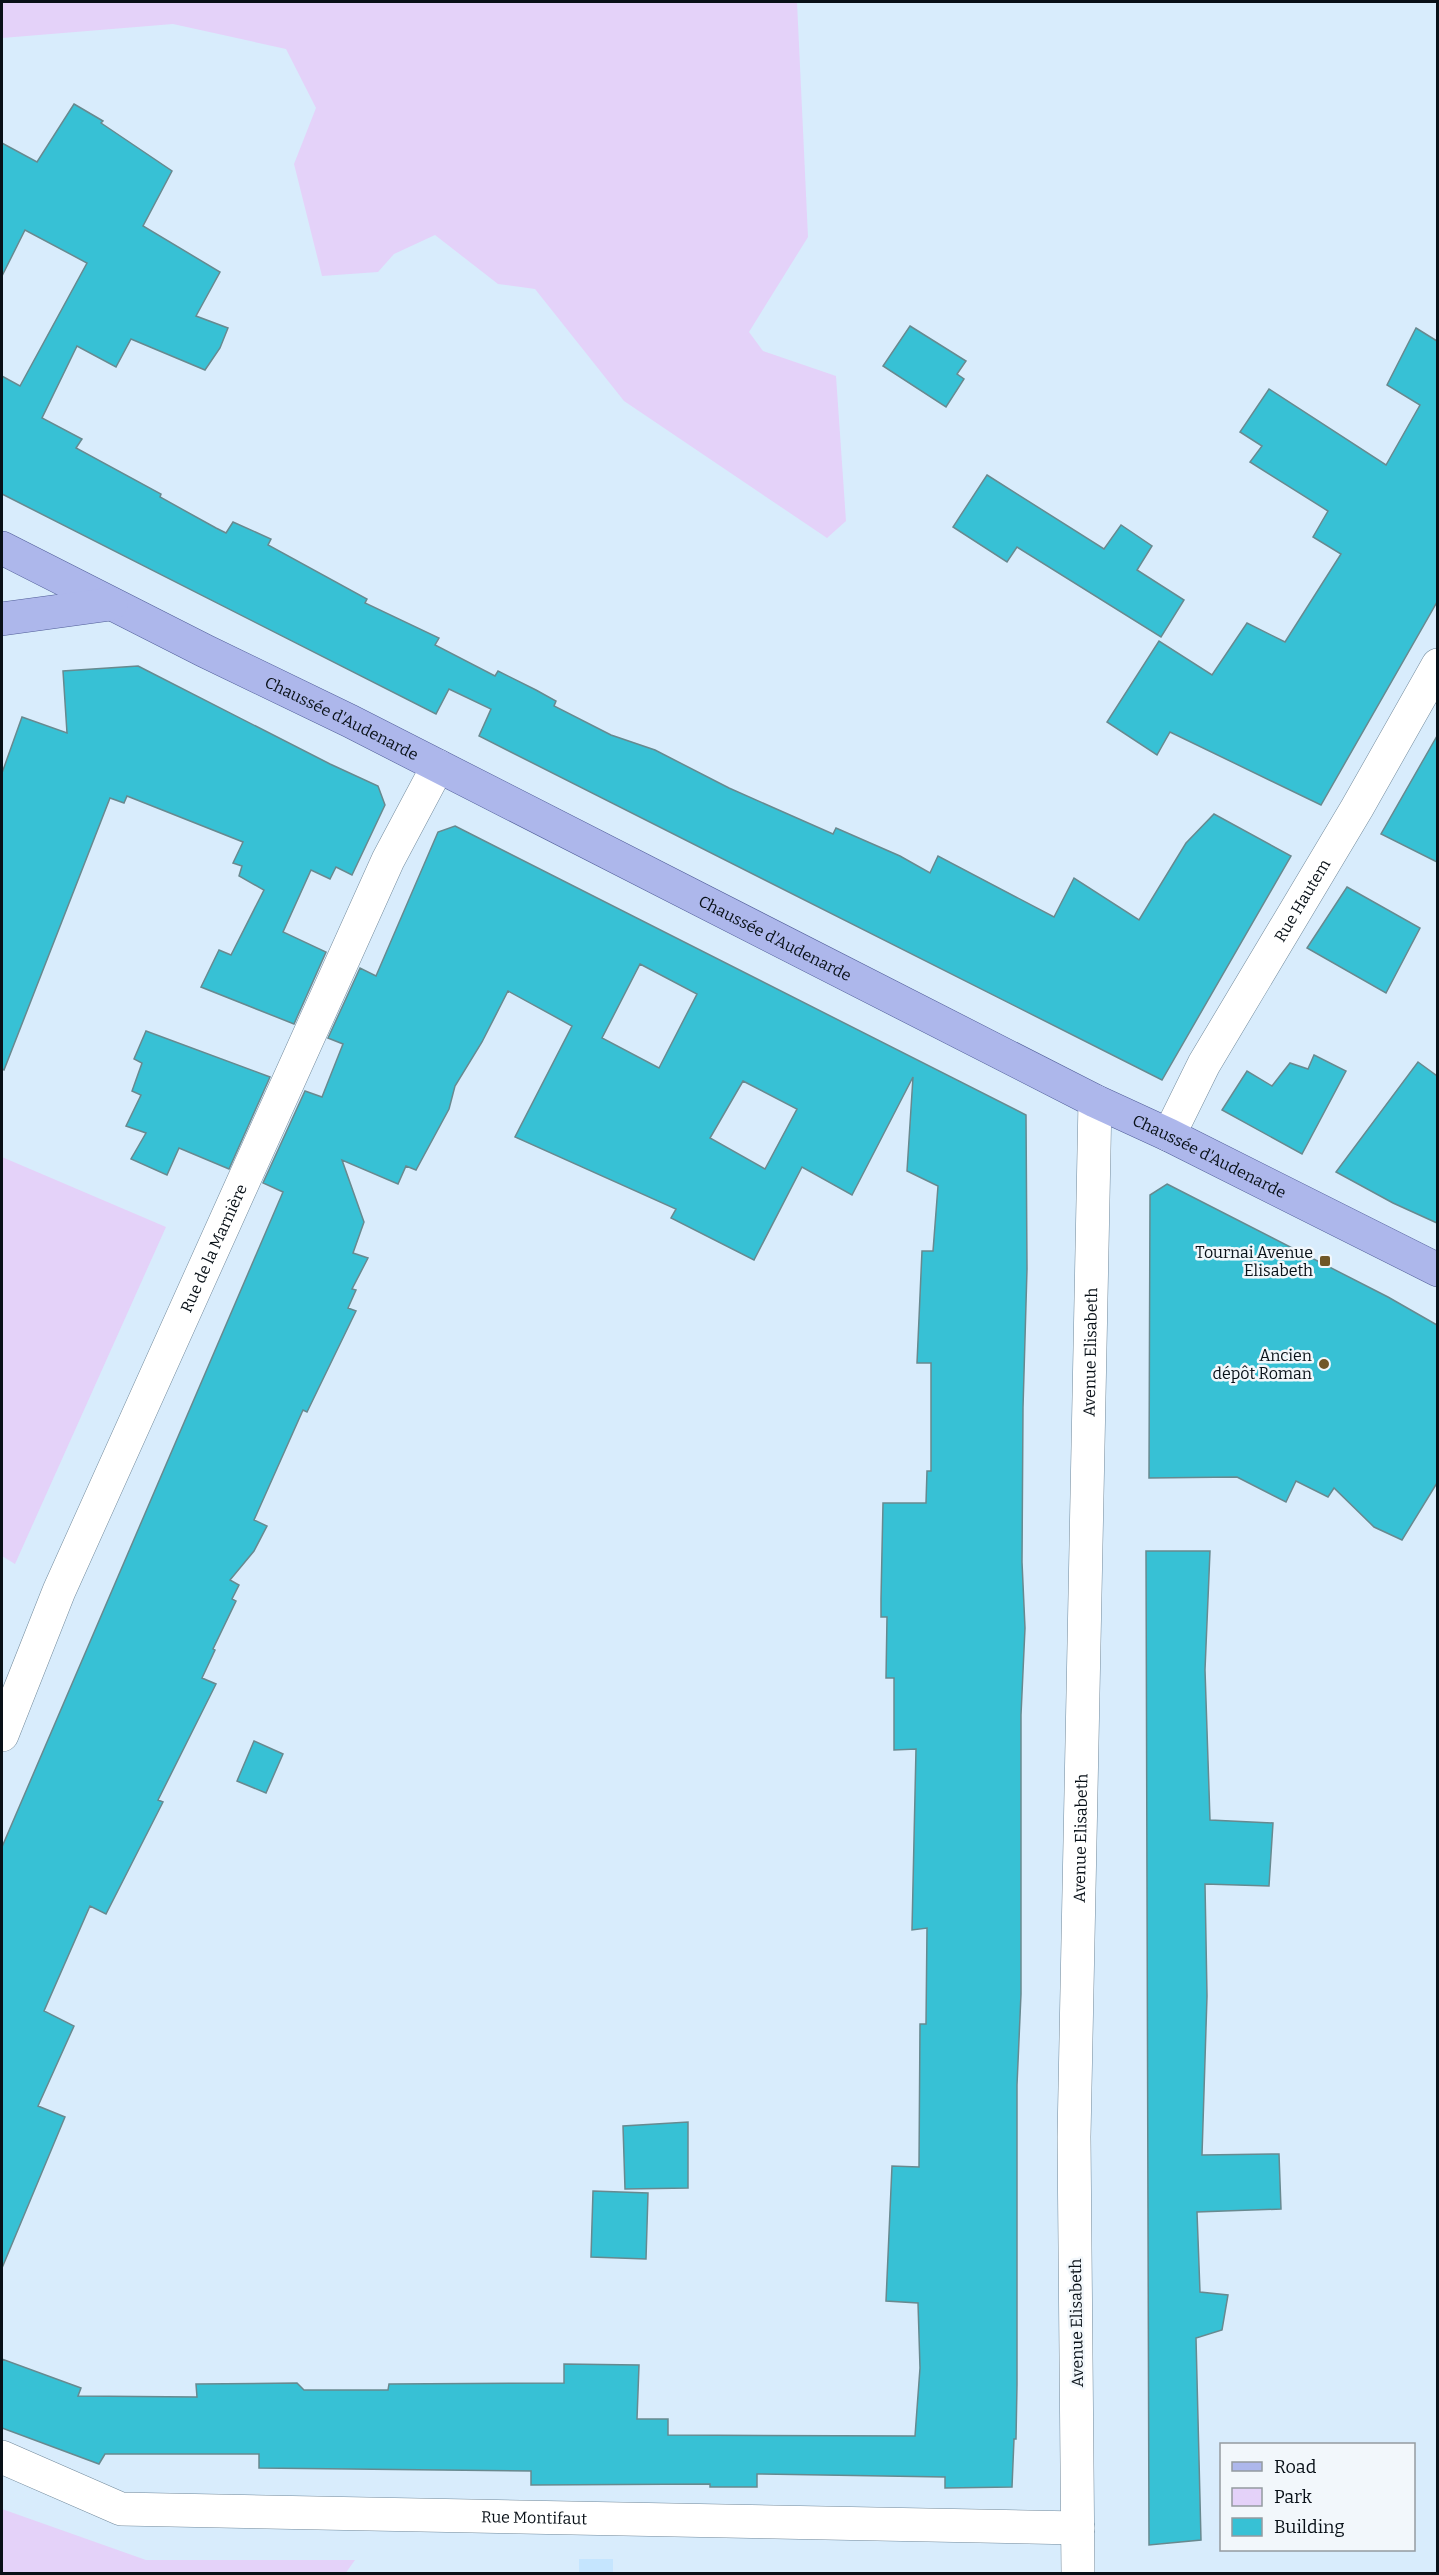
<svg xmlns="http://www.w3.org/2000/svg" width="1439" height="2575" font-family="Bitter,serif">
  <rect width="100%" height="100%" fill="#d8ecfc"/>
  <rect fill="#c5e5fe" x="579" y="2559" width="34" height="14"/>
  <g fill="#e4d2f9">
    <path d="M2 2H797L808 237 749 332 763 351 836 376 846 521 827 538 624 401 535 289 498 284 435 235 394 254 378 272 322 276 294 164 316 108 286 49 173 24 2 38Z"/>
    <path d="M2 1157 166 1227 15 1564 2 1556Z"/>
    <path d="M2 2509 146 2560H355L345 2574 2 2573Z"/>
  </g>
  <g fill="#37c1d5" stroke="#68898f" stroke-width="1.5" fill-rule="evenodd">
    <path d="M74 104 103 121 101 123 172 171 143 226 220 272 196 316 228 328 220 348 205 370 131 339 116 367 77 346 42 418 82 439 76 448 161 494 160 497 216 528 226 533 233 522 271 539 268 545 367 599 365 603 439 638 435 645 495 676 498 671 536 690 556 701 554 706 611 735 655 750 729 788 833 834 836 828 900 856 930 873 938 856 1054 917 1074 878 1139 920 1186 843 1214 814 1291 856 1162 1080 479 736 491 709 449 689 436 714 2 494V376L20 386 87 263 25 230 2 276V143L37 162Z"/>
    <path d="M910 326 966 361 957 374 964 379 946 407 883 366Z"/>
    <path d="M1416 328 1437 341V602L1321 805 1170 732 1157 755 1107 722 1159 641 1212 675 1247 623 1285 642 1341 554 1313 537 1328 511 1250 462 1262 446 1240 432 1269 389 1386 465 1420 405 1387 385Z"/>
    <path d="M987 475 1104 549 1121 525 1152 546 1137 570 1184 600 1161 637 1017 547 1007 562 953 527Z"/>
    <path d="M138 666 330 764 378 786 385 805 352 875 336 867 330 879 311 870 283 932 326 952 294 1024 201 987 219 950 231 955 264 890 239 876 242 866 233 863 243 842 127 796 124 803 110 798 4 1070 2 1069V773L22 717 67 733 63 671Z"/>
    <path d="M1437 736V862L1381 834Z"/>
    <path d="M455 826 1026 1115 1027 1269 1023 1408 1022 1562 1025 1628 1021 1715V1994L1017 2085V2384L1016 2439H1014L1012 2487 945 2488V2477L757 2474V2487H710V2484L531 2485V2471L259 2468V2454H105L99 2464 2 2428V2359L81 2388 78 2396 197 2397 196 2384 297 2383 304 2390H388L389 2384 564 2383V2364L639 2365 637 2419H668V2435L915 2436 920 2368 918 2303 886 2301 892 2166 919 2167 920 2024H926L927 1928 912 1930 916 1749 894 1750V1678H886L887 1617H881V1599L883 1503H926L927 1471H931V1363H917L922 1251H933L938 1186 907 1171 913 1077 852 1195 802 1167 754 1260 671 1218 676 1209 515 1137 572 1026 508 991 482 1042 455 1086 449 1109 416 1170 406 1166 398 1184 342 1160 364 1222 353 1253 368 1258 352 1289 356 1290 348 1308 356 1311 307 1412 303 1410 254 1520 267 1526 254 1551 230 1580 239 1585 232 1599 236 1601 213 1649 215 1650 202 1678 216 1684 158 1800 163 1802 106 1914 90 1906 44 2011 74 2026 38 2106 65 2117 2 2268V1847L283 1192 263 1183 305 1091 322 1097 343 1044 328 1038 360 968 376 976 438 832ZM640 964 697 994 659 1068 602 1038ZM743 1081 797 1109 765 1169 710 1138Z"/>
    <path d="M1347 887 1420 928 1386 993 1307 948Z"/>
    <path d="M146 1031 270 1077 229 1169 179 1148 167 1175 131 1159 146 1133 126 1126 141 1095 132 1091 142 1063 134 1059Z"/>
    <path d="M1314 1055 1346 1071 1302 1154 1222 1110 1247 1071 1272 1086 1290 1063 1308 1069Z"/>
    <path d="M1418 1062 1437 1076V1223L1393 1203 1336 1172Z"/>
    <path d="M1167 1184 1388 1297 1437 1325V1483L1402 1540 1374 1527 1334 1488 1328 1497 1296 1481 1286 1502 1237 1477 1149 1478 1150 1195Z"/>
    <path d="M1146 1551H1210L1205 1670 1210 1820 1273 1823 1269 1886 1205 1884 1207 1996 1202 2155 1279 2154 1281 2209 1197 2212 1200 2292 1228 2295 1222 2330 1196 2338 1201 2540 1149 2545Z"/>
    <path d="M254 1741 283 1754 266 1793 237 1781Z"/>
    <path d="M688 2122V2188L625 2189 623 2126Z"/>
    <path d="M593 2191 648 2193 646 2259 591 2257Z"/>
  </g>
  <g fill="none" stroke-linecap="round" stroke-linejoin="round">
    <defs>
      <g id="minor">
        <path id="s1" d="M1169 1135 1204 1064 1357 808 1438 665"/>
        <path id="s2" d="M2 1735 59 1591 388 860 438 766"/>
        <path id="s3" d="M2 2457 121 2509 1078 2528"/>
        <path id="s4" d="M1078 2574 1074 2137 1095 1101"/>
      </g>
      <g id="primary">
        <path id="s5" d="M2 548 205 651 350 721 1095 1101 1169 1135 1438 1270"/>
        <path d="M2 619 111 604"/>
      </g>
    </defs>
    <use href="#minor" stroke="#728a9c" stroke-width="34"/>
    <use href="#primary" stroke="#505d98" stroke-width="34"/>
    <use href="#minor" stroke="#fff" stroke-width="33"/>
    <use href="#primary" stroke="#adb7eb" stroke-width="33"/>
  </g>
  <g fill="#705728" stroke="#f2f7fb" stroke-width="2">
    <rect x="1319" y="1255" width="12" height="12" rx="3"/>
    <circle cx="1324" cy="1364" r="6"/>
  </g>
  <g text-anchor="middle" stroke-width="5" stroke-linejoin="round" paint-order="stroke">
    <g font-size="16" fill="#081017" stroke="#f2f7fb">
      <text dy="6" stroke="none"><textPath href="#s5" startOffset="380">Chaussée d'Audenarde</textPath></text>
      <text dy="6" stroke="none"><textPath href="#s1" startOffset="270">Rue Hautem</textPath></text>
      <text dy="6" stroke="none"><textPath href="#s5" startOffset="866">Chaussée d'Audenarde</textPath></text>
      <text dy="6" stroke="none"><textPath href="#s5" startOffset="1352">Chaussée d'Audenarde</textPath></text>
      <text dy="6" stroke="none"><textPath href="#s2" startOffset="531">Rue de la Marnière</textPath></text>
      <text dy="6" stroke="none"><textPath href="#s4" startOffset="1222">Avenue Elisabeth</textPath></text>
      <text dy="6" stroke="none"><textPath href="#s4" startOffset="736">Avenue Elisabeth</textPath></text>
      <text transform="translate(1076 2323) rotate(-91)" y="6">Avenue Elisabeth</text>
      <text dy="6" stroke="none"><textPath href="#s3" startOffset="543">Rue Montifaut</textPath></text>
    </g>
    <g font-size="16" fill="#081017" stroke="#f2f7fb" text-anchor="end">
      <text x="1313" y="1258">Tournai Avenue<tspan x="1313" dy="18">Elisabeth</tspan></text>
      <text x="1312" y="1361">Ancien<tspan x="1312" dy="18">dépôt Roman</tspan></text>
    </g>
  </g>
  <rect width="1439" height="2575" fill="none" stroke="#081017" stroke-width="6"/>
  <rect x="1220" y="2443" width="195" height="108" fill="#f2f7fb" stroke="#949ba0" stroke-width="1.5"/>
  <rect x="1232" y="2462" width="30" height="9" fill="#adb7eb" stroke="#949ba0" stroke-width="1.5"/>
  <text x="1274" y="2473" font-size="18" fill="#081017">Road</text>
  <rect x="1232" y="2488" width="30" height="18" fill="#e4d2f9" stroke="#949ba0" stroke-width="1.5"/>
  <text x="1274" y="2503" font-size="18" fill="#081017">Park</text>
  <rect x="1232" y="2518" width="30" height="18" fill="#37c1d5" stroke="#949ba0" stroke-width="1.5"/>
  <text x="1274" y="2533" font-size="18" fill="#081017">Building</text>
</svg>
